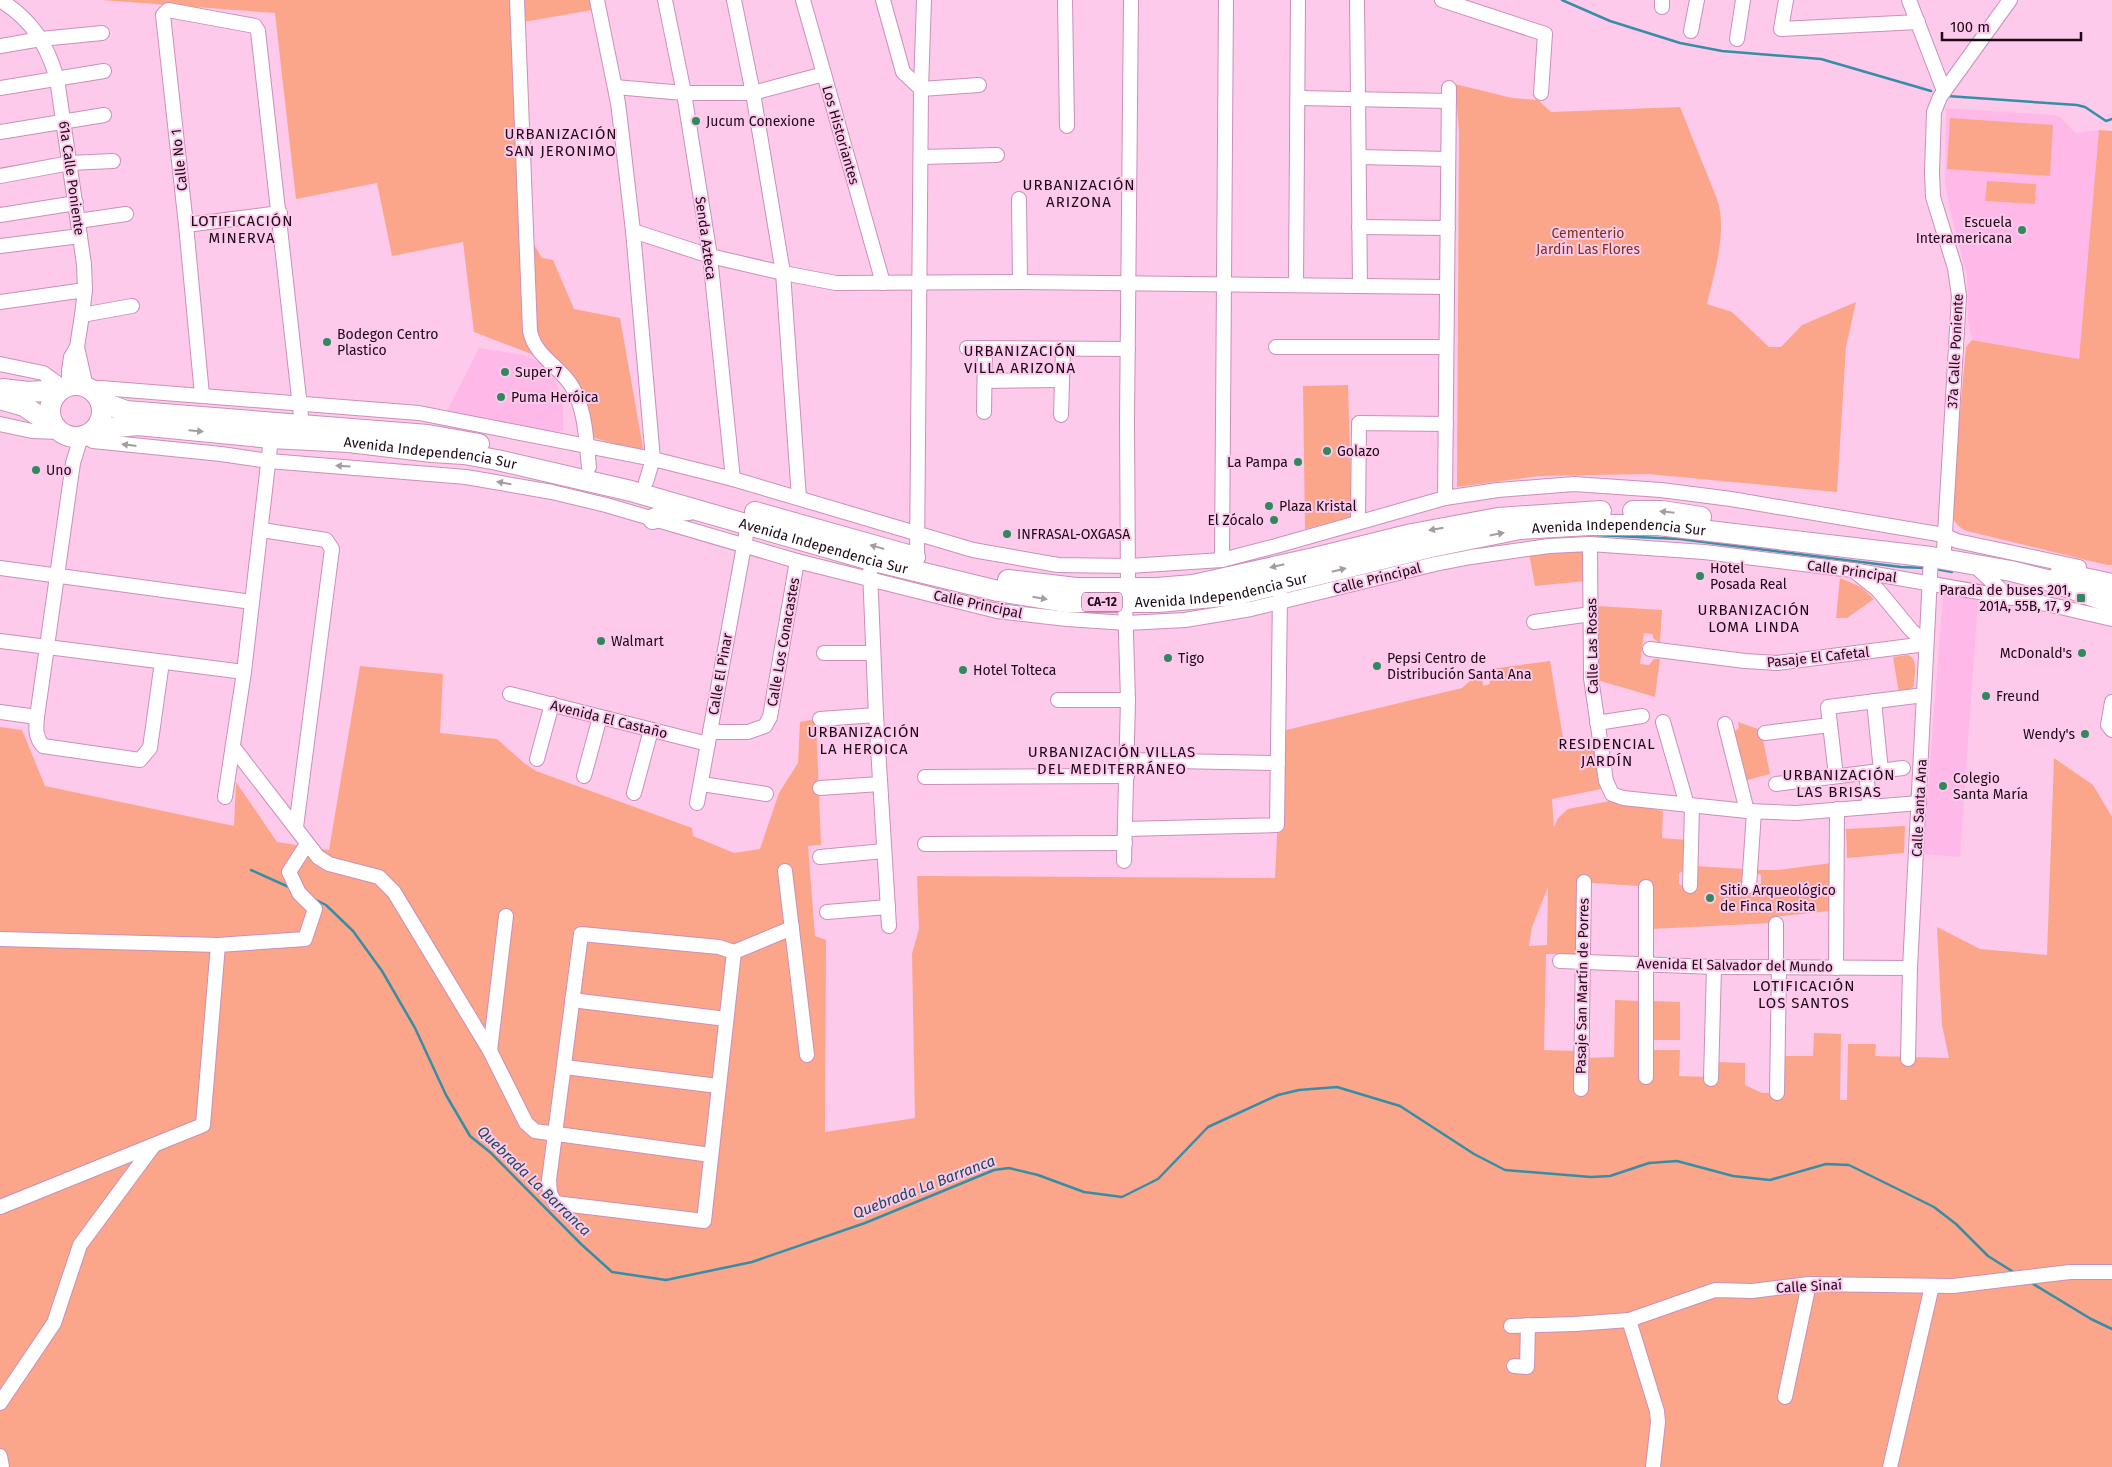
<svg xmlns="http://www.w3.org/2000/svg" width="2112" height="1467" font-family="'Fira Sans',sans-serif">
  <rect width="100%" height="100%" fill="#fdcaec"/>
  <g fill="#ffb9e9">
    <path d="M1946 108 2054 115 2060 117 2076 133 2099 130 2079 359 1972 340 1968 322 1967 276 1953 223 1945 185Z"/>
    <path d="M479 348 524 355 543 364 554 378 558 387 563 409V431L529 433 474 429 475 433 439 427Z"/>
    <path d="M1943 594 1978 600 1960 857 1923 854Z"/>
  </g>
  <g fill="#fba68a" fill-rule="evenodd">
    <path d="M101 0H591L592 10 518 23 526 231 542 258 553 260 574 309 620 318 644 453 579 433 581 426 567 386 534 355 474 332 463 242 392 256 377 183 296 199 275 13Z"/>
    <path d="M1455 84 1512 98 1538 100 1551 112 1680 107 1717 199C1728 230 1714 274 1707 304L1732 312 1769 347H1781L1802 325 1856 302 1846 347 1837 492 1648 474 1539 476 1457 487 1459 132Z"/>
    <path d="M1950 118 2053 125 2050 176 1947 169Z"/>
    <path d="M2099 130 2112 131V565H2107L1967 531C1957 527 1953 521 1951 510L1966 347 1972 340 2079 359Z"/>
    <path d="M1987 181 2036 184 2035 204 1985 201Z"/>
    <path d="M1348 385 1352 517 1305 529 1303 386Z"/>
    <path d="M1582 552 1585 554 1586 581 1535 586 1529 553Z"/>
    <path d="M1840 578 1861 587 1874 599 1847 618H1836Z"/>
    <path d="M1598 606 1662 610 1660 643 1654 639 1652 634 1644 633 1640 664 1649 665 1654 659H1660L1655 697 1597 680Z"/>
    <path d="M1908 655C1919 659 1914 676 1914 686L1909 691 1899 693 1893 657Z"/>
    <path d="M1550 661 1564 744 1594 739 1601 789 1552 799 1554 827 1558 818 1568 809 1610 801 1663 811 1662 838 1686 840 1685 870 1679 873V884L1683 886 1685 889 1696 866 1744 869 1743 890 1755 891 1756 886 1761 884V875L1758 874 1756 870H1778L1831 863 1829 911 1773 917V923L1651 929V887L1580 882 1577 954H1546L1544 1050 1576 1051 1586 1058 1614 1057 1615 1000 1641 1001 1650 1050H1680L1679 1076 1707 1077 1716 1062 1745 1063V1085L1762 1093H1781L1782 1056H1813L1814 1033 1841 1034 1840 1100H1847L1848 1044H1876L1875 1056 1949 1058 1942 1025 1937 927 1980 949 2047 955 2054 758 2093 785 2112 817V1467H0V727L22 730 45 786 234 826 236 782 277 842 329 850 360 666 443 674 440 733 497 739 524 763 536 771 692 828 693 836 734 853 760 849 779 793 798 763 800 722 816 719 821 845 808 846 815 936 826 940 825 1132 915 1118 912 954 919 929 917 876 1275 878 1282 731 1462 688 1481 671 1483 686 1490 684 1489 672 1491 669ZM1548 887 1547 945 1529 946 1532 927Z"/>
    <path d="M1738 722 1761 730 1770 774 1744 781 1734 732 1739 728Z"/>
    <path d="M1905 826 1904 853 1847 858 1846 829Z"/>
    <path d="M1651 1001 1680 1002V1040H1650Z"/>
  </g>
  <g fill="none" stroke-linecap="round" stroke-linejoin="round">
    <g stroke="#368ea6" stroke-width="2.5">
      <path d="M1562 0 1610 21 1680 43 1722 51 1821 59 1931 91"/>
      <path d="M1947 96 2077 105 2085 107 2106 121 2112 119"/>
      <path d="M1595 535 1680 539 1901 567 1925 568"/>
      <path d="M1936 569 1952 572"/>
      <path d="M251 870 291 888"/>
      <path d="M314 899 326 905 353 931 382 971 415 1028 446 1095 470 1136 491 1153 581 1244 612 1272 666 1280 752 1262 865 1223 994 1170 1009 1168 1038 1175 1084 1192 1122 1197 1158 1179 1208 1127 1278 1095 1299 1090 1337 1087 1400 1106 1474 1154 1505 1170 1591 1177 1610 1176 1649 1163 1677 1161 1733 1176 1770 1180 1826 1164 1849 1165 1934 1207 1956 1224 1988 1256 2015 1273"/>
      <path d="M2030 1282 2091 1319 2112 1329"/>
    </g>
    <defs>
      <g id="minor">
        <path d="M0 0C32 20 47 44 57 79L84 264 85 290 82 315 77 347 71 357 69 371V386"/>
        <path d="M517 0 530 331C535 356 558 365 571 385 586 409 586 441 589 467"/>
        <path d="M597 0 618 103 622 136 633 231 653 459 646 482"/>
        <path d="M665 0 684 93 710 256 733 479"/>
        <path d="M734 0 753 93 783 273 799 498"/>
        <path d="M803 0 824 74"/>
        <path d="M883 0 903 72 921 89 979 85"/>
        <path d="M1065 0 1067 126"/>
        <path d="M1357 0 1360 286"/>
        <path d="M1442 0 1545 34 1541 93"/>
        <path d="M1662 0V7"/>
        <path d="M1786 0 1781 29 1918 22"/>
        <path d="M1909 0 1944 91"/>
        <path d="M1691 31 1697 0"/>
        <path d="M1737 39 1743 0"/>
        <path d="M0 46 41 39 102 33"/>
        <path d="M615 87 684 93H753L824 74 883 283"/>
        <path d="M0 88 104 71"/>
        <path d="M1298 98 1449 101"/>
        <path d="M0 132 104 115"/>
        <path d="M922 157 997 155"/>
        <path d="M1359 157 1448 159"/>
        <path d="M0 176 70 163 113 161"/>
        <path d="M1019 199 1020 282"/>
        <path d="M0 215 76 203"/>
        <path d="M78 221 126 214"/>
        <path d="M186 225 280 213"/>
        <path d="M1359 227 1448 228"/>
        <path d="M633 231 710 256 783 273 836 283 1020 282 1447 287"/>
        <path d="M0 246 80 236"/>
        <path d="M1296 285 1298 0"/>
        <path d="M0 302 85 290"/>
        <path d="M82 315 132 306"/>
        <path d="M77 347 86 387"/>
        <path d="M1276 347H1446"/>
        <path d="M967 348 1128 349"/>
        <path d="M0 364 43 373 64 388"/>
        <path d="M985 381 1062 380"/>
        <path d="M91 389 101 388 419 413 653 459 733 479 973 550 1058 565 1129 566 1222 560 1276 546 1445 498 1498 490 1574 484 1661 490 1731 499 1944 535 1957 541 2079 567"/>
        <path d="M202 395 186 225 163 15 168 10 255 26 258 31 302 425"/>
        <path d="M984 412 985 348"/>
        <path d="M1061 415 1063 350"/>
        <path d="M0 424 32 431 60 432"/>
        <path d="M85 436 93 441 221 454 269 461 466 477 495 482 552 492 606 505 797 561 997 611 1067 619 1127 623 1185 620 1251 609 1435 564 1471 557 1549 546 1590 544 1704 552 1852 570 2047 604 2112 619"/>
        <path d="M81 437 73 463 37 717C36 728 35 737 43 746L140 760 150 748 162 662"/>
        <path d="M1445 498 1449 88"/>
        <path d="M1358 522 1359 423 1446 424"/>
        <path d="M262 530 326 540 332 549 296 827"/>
        <path d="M1590 544 1591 678 1606 781 1612 794 1623 798 1747 811 1796 813 1919 803"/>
        <path d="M1944 550 1959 296 1955 268 1933 197 1932 172 1934 112 1940 97 2010 0"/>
        <path d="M917 558 921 89 924 0"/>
        <path d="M1222 560C1224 373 1224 187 1226 0"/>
        <path d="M1974 565 1999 588 2006 598"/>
        <path d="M0 568 252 602"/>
        <path d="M1853 570 1878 590 1911 630 1926 644"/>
        <path d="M870 571 876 715 889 926"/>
        <path d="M1128 587 1127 421 1131 0"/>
        <path d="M1534 622 1591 614"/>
        <path d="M0 641 244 672"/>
        <path d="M1650 649 1745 661 1777 663 1926 644"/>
        <path d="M824 653H873"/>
        <path d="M510 694 708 744"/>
        <path d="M1058 700H1128"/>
        <path d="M1874 701 1881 771"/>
        <path d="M2112 702 2108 725 2112 730"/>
        <path d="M0 712 37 717"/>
        <path d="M820 719 876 715"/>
        <path d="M1663 722 1687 805"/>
        <path d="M1597 723 1642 716"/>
        <path d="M1725 724 1747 811"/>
        <path d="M710 732H748L765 726 770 717 797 561"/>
        <path d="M1765 733 1830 725"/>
        <path d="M233 747 318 857 329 864 379 877 394 892 490 1051 526 1123 535 1131 711 1155"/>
        <path d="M537 759 552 704"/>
        <path d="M1127 760 1278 763"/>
        <path d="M1866 773 1870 806"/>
        <path d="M584 776 600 717"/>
        <path d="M1836 776 1828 707 1924 695"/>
        <path d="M925 777 1127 776"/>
        <path d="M702 784 766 794"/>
        <path d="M1776 784 1903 768"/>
        <path d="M820 788 880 784"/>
        <path d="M634 793 651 730"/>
        <path d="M225 797 244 672 271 438"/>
        <path d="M697 803 748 524"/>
        <path d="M1125 829 1277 825 1280 595"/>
        <path d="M925 844 1125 843"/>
        <path d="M820 857 884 851"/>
        <path d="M1124 861 1128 700 1125 602"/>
        <path d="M785 871 807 1055"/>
        <path d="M1690 886 1692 806"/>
        <path d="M1749 886 1754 812"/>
        <path d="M827 912 888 907"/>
        <path d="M1776 924V967"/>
        <path d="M0 939 218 945 305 939 315 909 299 893 289 872 307 844"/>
        <path d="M734 952 704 1221 555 1203 550 1193 549 1180 581 934 719 947 734 952 792 928"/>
        <path d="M1560 961 1714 967 1910 968"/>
        <path d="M1836 968 1837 809"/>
        <path d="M572 1000 726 1019"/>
        <path d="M490 1051 506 916"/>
        <path d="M1908 1059 1910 968 1931 557"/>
        <path d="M565 1067 718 1086"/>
        <path d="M1646 1077V887"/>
        <path d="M1711 1079 1714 967"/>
        <path d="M1581 1089 1584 882"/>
        <path d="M1777 1093 1779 967"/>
        <path d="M0 1207 203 1125 218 945"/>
        <path d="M1629 1320 1657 1411 1658 1422 1653 1467"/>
        <path d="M1511 1326 1575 1324 1629 1320 1715 1290 1752 1291 1809 1284 1953 1286 2070 1272H2112"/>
        <path d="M1514 1366 1527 1367 1528 1325"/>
        <path d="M1785 1397 1809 1284"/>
        <path d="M0 1403 54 1323 80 1245 154 1145"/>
        <path d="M0 1456 2 1467"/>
        <path d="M1890 1467 1932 1286"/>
      </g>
      <g id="highway">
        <circle cx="76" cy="411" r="26"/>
        <path d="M3 389 28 392 60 390"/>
        <path d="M99 397 107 404 126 411 428 435 479 444"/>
        <path d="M0 399 24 406 55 427"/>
        <path id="s1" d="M96 429 138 425 271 438 349 442 432 452 464 454 497 460 631 491 870 560 998 591 1065 602H1158L1235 595 1431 547 1520 529 1590 525H1658L1931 557 2011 571 2047 580 2112 603"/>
        <path d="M1633 511H1662L1701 517"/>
        <path d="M755 512 915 557"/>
        <path d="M653 519 674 511 689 510"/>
        <path d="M2060 573 2112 584"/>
        <path d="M1008 580 1076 588H1157L1193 585 1314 558 1412 534 1498 518 1601 511"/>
      </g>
    </defs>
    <use href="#minor" stroke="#cb8fb8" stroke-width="16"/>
    <use href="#highway" stroke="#cb8fb8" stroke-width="22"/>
    <use href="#minor" stroke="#fff" stroke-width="14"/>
    <use href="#highway" stroke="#fff" stroke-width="20"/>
  </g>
  <defs><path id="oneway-solid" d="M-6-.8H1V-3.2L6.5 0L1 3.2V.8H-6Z" transform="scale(1.25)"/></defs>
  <g fill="#a59ca2">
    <use href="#oneway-solid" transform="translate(196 431) rotate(5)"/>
    <use href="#oneway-solid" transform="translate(129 445) rotate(-173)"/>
    <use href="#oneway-solid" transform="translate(343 466) rotate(-176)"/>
    <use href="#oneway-solid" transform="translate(504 483) rotate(-170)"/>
    <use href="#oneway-solid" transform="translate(1667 512) rotate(-174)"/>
    <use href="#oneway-solid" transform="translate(1436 529) rotate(170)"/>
    <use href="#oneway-solid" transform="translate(1497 534) rotate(-11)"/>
    <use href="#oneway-solid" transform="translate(877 547) rotate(-164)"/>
    <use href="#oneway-solid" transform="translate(1277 566) rotate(167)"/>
    <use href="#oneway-solid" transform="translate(1339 570) rotate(-14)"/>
    <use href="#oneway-solid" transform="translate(1040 598) rotate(10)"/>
  </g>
  <g fill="#30895e" stroke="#fdcaec" stroke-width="2">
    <circle cx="696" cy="121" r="5"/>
    <circle cx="2022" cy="230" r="5"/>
    <circle cx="327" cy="342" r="5"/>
    <circle cx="505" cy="372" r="5"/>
    <circle cx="501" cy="397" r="5"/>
    <circle cx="1327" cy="451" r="5"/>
    <circle cx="1298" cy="462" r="5"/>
    <circle cx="36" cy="470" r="5"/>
    <circle cx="1269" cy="506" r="5"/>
    <circle cx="1274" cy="520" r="5"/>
    <circle cx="1007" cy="534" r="5"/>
    <circle cx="1700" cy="576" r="5"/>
    <rect x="2076" y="593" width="10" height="10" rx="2.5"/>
    <circle cx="601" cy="641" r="5"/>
    <circle cx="2082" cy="653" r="5"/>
    <circle cx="1168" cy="658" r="5"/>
    <circle cx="1377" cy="666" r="5"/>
    <circle cx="963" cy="670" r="5"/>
    <circle cx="1986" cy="696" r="5"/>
    <circle cx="2085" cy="734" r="5"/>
    <circle cx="1943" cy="786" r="5"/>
    <circle cx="1710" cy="898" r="5"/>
  </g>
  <g text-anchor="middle" stroke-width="4" stroke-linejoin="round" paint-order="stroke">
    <rect fill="#fdcaec" stroke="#604257" stroke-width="1" x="1082" y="592.5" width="40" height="19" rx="4"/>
    <g font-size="12" font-weight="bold" fill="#1d0817">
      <text x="1102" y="606">CA-12</text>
    </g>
    <g font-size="14" fill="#1d0817" stroke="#fdcaec" text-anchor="start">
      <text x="706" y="126">Jucum Conexione</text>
      <text x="2012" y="227" text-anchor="end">Escuela<tspan x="2012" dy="16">Interamericana</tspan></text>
      <text x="337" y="339">Bodegon Centro<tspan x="337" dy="16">Plastico</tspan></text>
      <text x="515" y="377">Super 7</text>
      <text x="511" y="402">Puma Heróica</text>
      <text x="1337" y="456">Golazo</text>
      <text x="1288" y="467" text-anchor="end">La Pampa</text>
      <text x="46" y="475">Uno</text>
      <text x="1279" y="511">Plaza Kristal</text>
      <text x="1264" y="525" text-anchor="end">El Zócalo</text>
      <text x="1017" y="539">INFRASAL-OXGASA</text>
      <text x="1710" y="573">Hotel<tspan x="1710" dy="16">Posada Real</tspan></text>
      <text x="2071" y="595" text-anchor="end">Parada de buses 201,<tspan x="2071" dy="16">201A, 55B, 17, 9</tspan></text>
      <text x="611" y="646">Walmart</text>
      <text x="2072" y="658" text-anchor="end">McDonald's</text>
      <text x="1178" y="663">Tigo</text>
      <text x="1387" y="663">Pepsi Centro de<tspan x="1387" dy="16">Distribución Santa Ana</tspan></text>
      <text x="973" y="675">Hotel Tolteca</text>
      <text x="1996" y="701">Freund</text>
      <text x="2075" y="739" text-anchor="end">Wendy's</text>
      <text x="1953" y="783">Colegio<tspan x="1953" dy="16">Santa María</tspan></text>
      <text x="1720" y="895">Sitio Arqueológico<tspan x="1720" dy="16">de Finca Rosita</tspan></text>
    </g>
    <g font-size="14" fill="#1d0817" stroke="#fdcaec">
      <text transform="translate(841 135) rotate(74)" y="5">Los Historiantes</text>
      <text transform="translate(179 160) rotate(-96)" y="5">Calle No 1</text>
      <text transform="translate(72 178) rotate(82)" y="5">61a Calle Poniente</text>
      <text transform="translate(706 238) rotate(82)" y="5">Senda Azteca</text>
      <text transform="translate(1955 351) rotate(-87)" y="5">37a Calle Poniente</text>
      <text dy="5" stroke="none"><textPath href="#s1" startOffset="336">Avenida Independencia Sur</textPath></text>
      <text dy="5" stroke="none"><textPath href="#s1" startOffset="1551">Avenida Independencia Sur</textPath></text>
      <text dy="5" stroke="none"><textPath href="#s1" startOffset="741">Avenida Independencia Sur</textPath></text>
      <text transform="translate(1852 571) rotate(8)" y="5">Calle Principal</text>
      <text transform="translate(1377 578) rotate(-14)" y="5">Calle Principal</text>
      <text dy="5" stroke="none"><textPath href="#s1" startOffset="1146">Avenida Independencia Sur</textPath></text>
      <text transform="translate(978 604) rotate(12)" y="5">Calle Principal</text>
      <text transform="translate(783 642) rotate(-80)" y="5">Calle Los Conacastes</text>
      <text transform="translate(1592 646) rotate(-91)" y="5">Calle Las Rosas</text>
      <text transform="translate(1818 657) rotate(-6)" y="5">Pasaje El Cafetal</text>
      <text transform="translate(720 674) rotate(-80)" y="5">Calle El Pinar</text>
      <text transform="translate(609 719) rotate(14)" y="5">Avenida El Castaño</text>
      <text transform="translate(1919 808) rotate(-87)" y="5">Calle Santa Ana</text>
      <text transform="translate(1735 965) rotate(1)" y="5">Avenida El Salvador del Mundo</text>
      <text transform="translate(1582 986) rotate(-89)" y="5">Pasaje San Martín de Porres</text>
      <text transform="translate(1809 1286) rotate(-3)" y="5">Calle Sinaí</text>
    </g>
    <g font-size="14" fill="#7d3015" stroke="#fdcaec">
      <text x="1588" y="238">Cementerio<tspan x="1588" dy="16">Jardín Las Flores</tspan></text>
    </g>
    <g font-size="15" letter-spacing="1" fill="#1d0817" stroke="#fdcaec">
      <text x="561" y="139">URBANIZACIÓN<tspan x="561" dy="17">SAN JERONIMO</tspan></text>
      <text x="1079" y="190">URBANIZACIÓN<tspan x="1079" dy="17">ARIZONA</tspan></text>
      <text x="242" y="226">LOTIFICACIÓN<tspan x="242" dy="17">MINERVA</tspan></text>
      <text x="1020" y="356">URBANIZACIÓN<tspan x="1020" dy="17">VILLA ARIZONA</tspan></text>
      <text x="1754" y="615">URBANIZACIÓN<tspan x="1754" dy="17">LOMA LINDA</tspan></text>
      <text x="864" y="737">URBANIZACIÓN<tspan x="864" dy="17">LA HEROICA</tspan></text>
      <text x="1607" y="749">RESIDENCIAL<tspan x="1607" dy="17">JARDÍN</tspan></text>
      <text x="1112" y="757">URBANIZACIÓN VILLAS<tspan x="1112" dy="17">DEL MEDITERRÁNEO</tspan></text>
      <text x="1839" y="780">URBANIZACIÓN<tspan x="1839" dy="17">LAS BRISAS</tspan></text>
      <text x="1804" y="991">LOTIFICACIÓN<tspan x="1804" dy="17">LOS SANTOS</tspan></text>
    </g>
    <g font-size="15" font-style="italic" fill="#194b59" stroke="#fdcaec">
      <text transform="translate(534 1181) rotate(44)" y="5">Quebrada La Barranca</text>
      <text transform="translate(924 1187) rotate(-21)" y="5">Quebrada La Barranca</text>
    </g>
  </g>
  <path d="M1942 32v8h139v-8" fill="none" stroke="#1d0817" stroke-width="2.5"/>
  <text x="1950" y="32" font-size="15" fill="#1d0817" stroke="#fdcaec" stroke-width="4" paint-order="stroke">100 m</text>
</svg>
